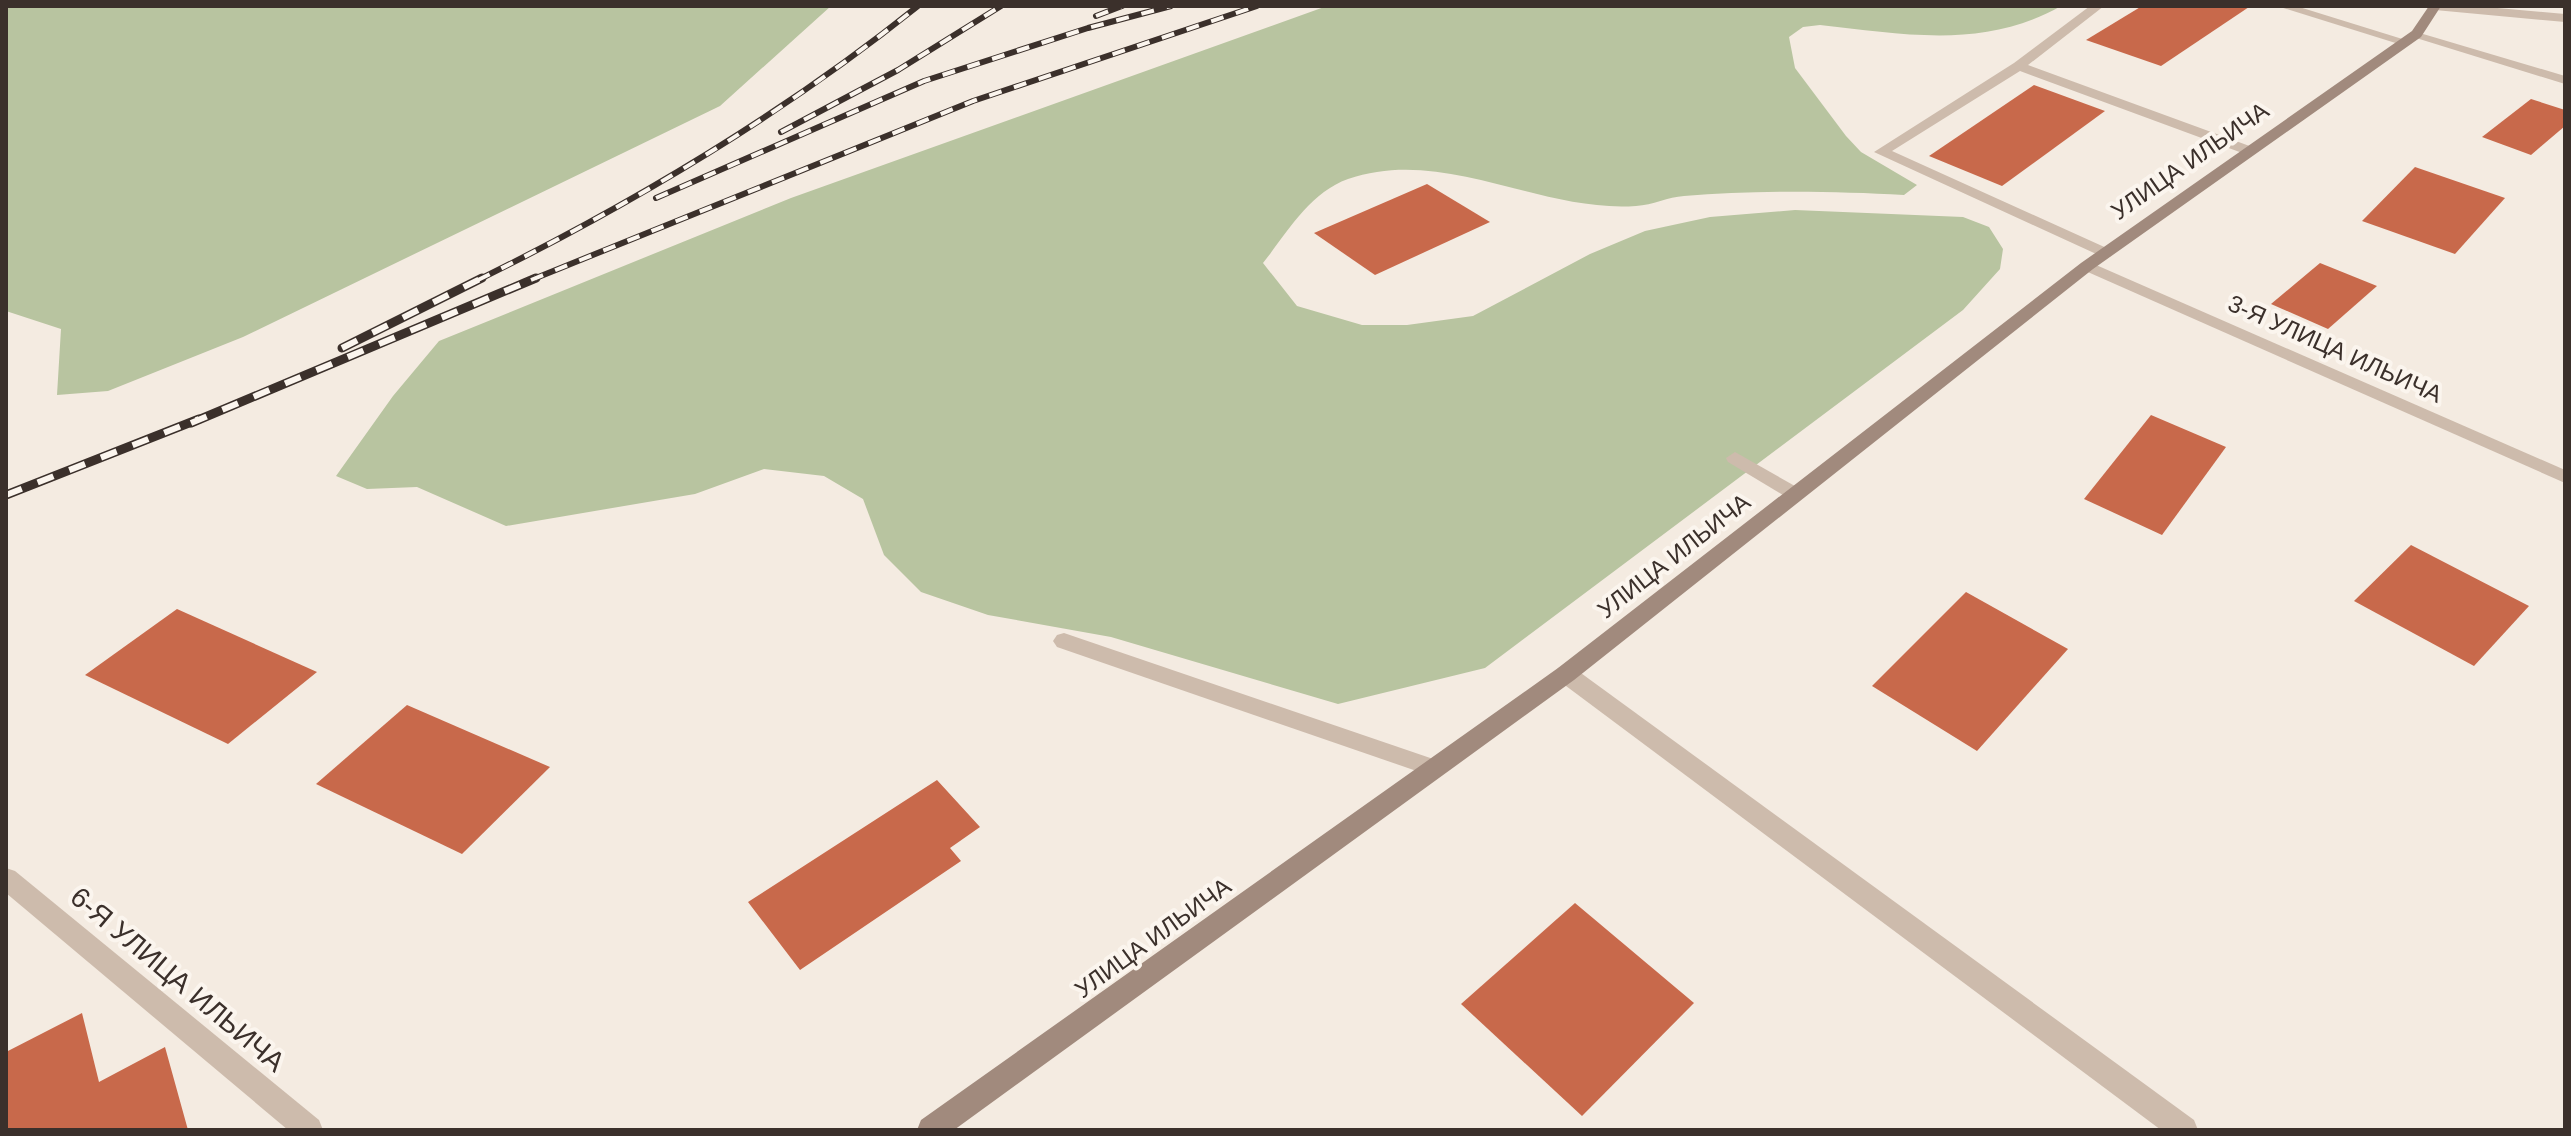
<svg xmlns="http://www.w3.org/2000/svg" width="2571" height="1136" font-family="Helvetica,sans-serif">
  <rect width="100%" height="100%" fill="#f4ebe1"/>
  <g fill="#b8c4a0">
    <path d="M6 6H831L720 106 243 337 108 391 57 395 61 329 6 311Z"/>
    <path d="M1327 6H2061C1984 50 1903 34 1820 25L1803 27 1789 37 1795 68 1846 136 1861 152 1917 185 1904 195C1834 191 1754 190 1684 196 1668 197 1653 205 1636 206 1539 213 1445 146 1348 179 1309 193 1287 233 1263 263L1297 306 1362 325H1407L1473 316 1590 254 1645 231 1710 217 1795 210 1963 217 1989 227 2003 249 2000 269 1963 310 1485 668 1338 704 1111 637 988 615 921 592 884 555 863 499 824 476 764 469 695 494 506 526 417 487 367 489 336 476 393 396 439 341 791 198Z"/>
  </g>
  <g fill="#c8694b">
    <path d="M2142 6H2245L2249 7 2161 66 2086 40Z"/>
    <path d="M2034 85 2105 111 2002 186 1929 156Z"/>
    <path d="M2531 99 2565 110V126L2531 155 2482 137Z"/>
    <path d="M2415 167 2505 198 2455 254 2362 221Z"/>
    <path d="M1427 184 1490 222 1375 275 1314 233Z"/>
    <path d="M2320 263 2377 286 2328 329 2271 304Z"/>
    <path d="M2151 415 2226 447 2162 535 2084 499Z"/>
    <path d="M2411 545 2529 606 2474 666 2354 601Z"/>
    <path d="M1966 592 2068 649 1977 751 1872 686Z"/>
    <path d="M177 609 317 672 228 744 85 675Z"/>
    <path d="M407 705 550 767 462 854 316 784Z"/>
    <path d="M937 780 980 827 950 848 961 861 800 970 748 902Z"/>
    <path d="M1575 903 1694 1003 1582 1116 1461 1004Z"/>
    <path d="M82 1013 99 1082 165 1047 188 1130H6V1052Z"/>
  </g>
  <g fill="none" stroke-linecap="round" stroke-linejoin="round">
    <g fill="#cdbbac" fill-rule="evenodd">
      <path d="M2090 6H2104L2028 65 2255 148V154H2245L2020 71 1892 151 2111 250V256L2105 258 1874 152 2014 63Z"/>
      <path d="M2277 6H2296L2412 42 2402 45Z"/>
      <path d="M1735 452 1802 490 1804 494 1802 498H1788L1728 462 1726 458Z"/>
      <path d="M1064 633 1442 762 1445 768 1442 774 1434 777 1057 647 1053 641 1057 635Z"/>
    </g>
    <g fill="#cdbbac" fill-rule="evenodd">
      <path d="M2429 6H2475L2565 14V22L2435 10Z"/>
      <path d="M2413 31 2565 76V84L2413 37Z"/>
      <path d="M2087 261 2565 470V483L2081 269 2079 266Z"/>
      <path d="M1566 666 1574 668 2194 1120 2198 1130H2161L1558 680 1555 674 1558 668Z"/>
      <path d="M6 868 15 871 319 1120 323 1130H288L6 893Z"/>
    </g>
    <path fill="#a18a7d" fill-rule="evenodd" d="M2429 6H2441L2421 37 2093 269 1574 680 954 1130H917L921 1120 1558 668 2081 263 2412 31Z"/>
    <defs>
      <g id="rail-far1">
        <path d="M1096 16 1122 6"/>
        <path d="M781 132 898 70 1001 6"/>
        <path d="M656 198 924 81 1088 28 1171 6"/>
        <path d="M478 280C634 203 782 115 918 6"/>
        <path d="M531 280 973 101 1257 6"/>
      </g>
      <g id="rail">
        <path d="M342 348 482 278"/>
        <path d="M191 423 536 278"/>
        <path d="M6 495 199 419"/>
      </g>
    </defs>
    <use href="#rail-far1" stroke="#3b302b" stroke-width="6"/>
    <use href="#rail" stroke="#3b302b" stroke-width="9"/>
    <use href="#rail-far1" stroke="#fbf5ee" stroke-width="4" stroke-dasharray="13" stroke-linecap="butt"/>
    <use href="#rail" stroke="#fbf5ee" stroke-width="6" stroke-dasharray="17" stroke-linecap="butt"/>
  </g>
  <g text-anchor="middle" stroke-width="8" stroke-linejoin="round" paint-order="stroke">
    <g font-size="24" fill="#3b302b" stroke="#fbf5ee">
      <text transform="translate(2190 161) rotate(-35)" y="8">УЛИЦА ИЛЬИЧА</text>
      <text transform="translate(2335 349) rotate(24)" y="8">3-Я УЛИЦА ИЛЬИЧА</text>
      <text transform="translate(1674 556) rotate(-38)" y="8">УЛИЦА ИЛЬИЧА</text>
      <text transform="translate(1153 938) rotate(-36)" y="8">УЛИЦА ИЛЬИЧА</text>
    </g>
    <g font-size="28" fill="#3b302b" stroke="#fbf5ee">
      <text transform="translate(178 979) rotate(40)" y="10">6-Я УЛИЦА ИЛЬИЧА</text>
    </g>
  </g>
  <rect width="2571" height="1136" fill="none" stroke="#3b302b" stroke-width="16"/>
</svg>
